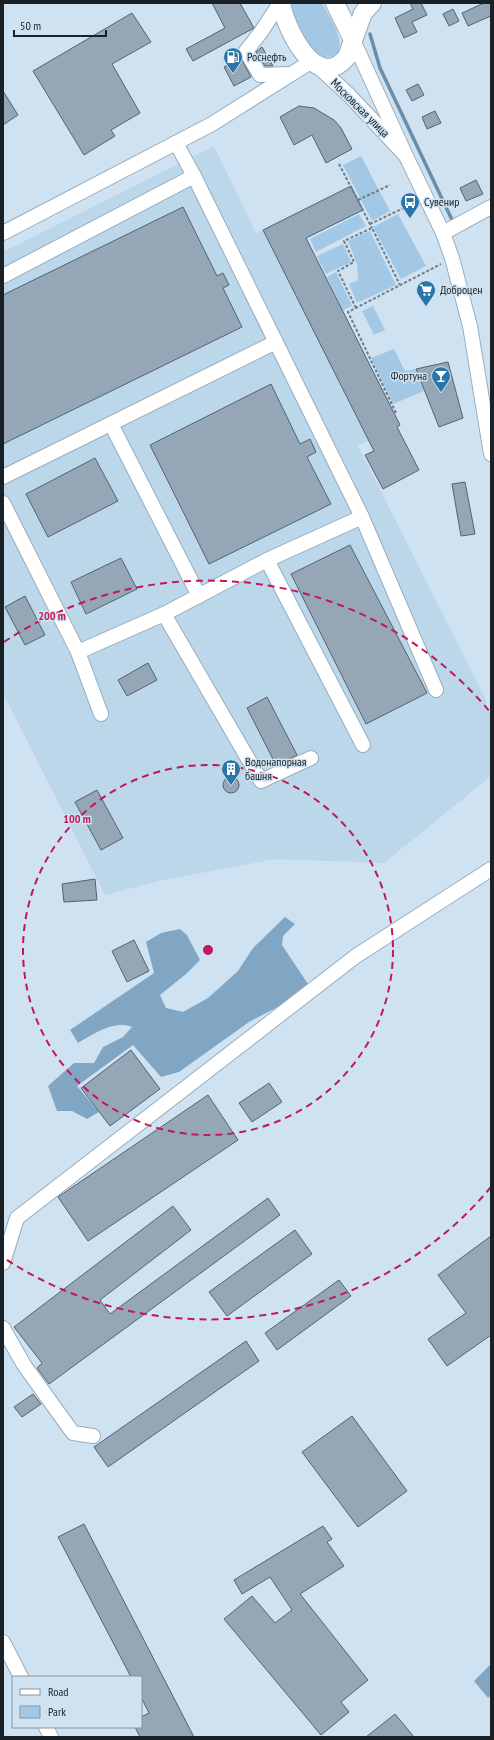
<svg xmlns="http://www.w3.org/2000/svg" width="494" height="1740" font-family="'PT Sans Narrow',sans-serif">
  <rect width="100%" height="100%" fill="#cfe2f1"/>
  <path fill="#bcd6ea" d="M214 146 256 233 263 230 300 303 331 287 400 425 358 446 485 698 491 718V776L384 863 276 859 163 880 105 895 3 693V252Z"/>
  <g fill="#a2c8e6">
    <path d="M292 3H322C328 14 355 54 328 57 323 58 314 55 311 51 304 43 291 13 292 3Z"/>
    <path d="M361 156 390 211 372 221 343 165Z"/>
    <path d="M359 214 366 226 316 252 310 239Z"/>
    <path d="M398 214 426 266 401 279 373 227Z"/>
    <path d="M370 231 396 285 357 303 349 284 358 280 357 264 348 241Z"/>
    <path d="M343 244 351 262 326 274 317 256Z"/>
    <path d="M336 272 352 306 343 310 327 277Z"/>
    <path d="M373 306 385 330 374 335 362 311Z"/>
    <path d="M394 349 405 371 415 369 424 391 393 404 371 358Z"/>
  </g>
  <g fill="#81a6c3">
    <path d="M285 917 295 924 283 936 282 945 308 984 285 1003 249 1022 179 1072 161 1077 133 1045 77 1086 99 1112 87 1119 72 1111H57L48 1086 74 1063H94L103 1047 123 1037 132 1027C113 1020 94 1034 78 1043L70 1030 154 973 146 942 161 933 180 929 187 935 200 960 186 974 160 995 166 1008 183 1012 208 998 238 971 253 948Z"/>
    <path d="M491 1664V1695L488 1698 474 1681Z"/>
  </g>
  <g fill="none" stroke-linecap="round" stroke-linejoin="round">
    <path stroke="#6a8eaa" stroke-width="3.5" d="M370 34 380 68 454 224"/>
  </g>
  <g fill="#95a7b6" stroke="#526370">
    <path d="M212 3H240L254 28 193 61 186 49 225 28Z"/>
    <path d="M410 3H421L427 15 412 22 417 32 404 38 395 18 413 9Z"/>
    <path d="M484 3H491V16L468 26 462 13Z"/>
    <path d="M453 9 459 21 449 26 443 14Z"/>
    <path d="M132 13 151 42 112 64 140 113 111 130 115 136 84 155 33 71Z"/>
    <path d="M262 47 273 66H265L256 52Z"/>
    <path d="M241 58 251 77 234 86 224 67Z"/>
    <path d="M418 84 424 95 412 101 406 90Z"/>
    <path d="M3 91 18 115 3 125Z"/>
    <path d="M299 106 314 108 334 120 341 128 352 149 326 163 312 135 294 145 280 117Z"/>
    <path d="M435 111 441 123 427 129 422 117Z"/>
    <path d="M476 180 483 194 466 201 460 188Z"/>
    <path d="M351 186 363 210 306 238 400 425 397 427 419 470 383 489 365 455 374 451 263 230Z"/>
    <path d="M183 207 217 276 223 273 229 285 223 288 242 327 3 444V295Z"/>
    <path d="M448 362 463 418 439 427 416 369Z"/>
    <path d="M271 384 300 444 310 439 316 452 307 457 331 504 209 564 150 445Z"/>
    <path d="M95 458 118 501 48 537 26 494Z"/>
    <path d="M465 482 475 534 461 536 452 484Z"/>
    <path d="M350 545 427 693 366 724 291 574Z"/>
    <path d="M121 558 137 589 86 614 71 582Z"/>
    <path d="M25 596 45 635 25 645 5 607Z"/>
    <path d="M148 663 157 680 127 696 118 680Z"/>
    <path d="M267 697 297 755 276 765 247 708Z"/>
    <circle cx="231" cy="785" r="8"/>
    <path d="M97 790 123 838 101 850 75 802Z"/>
    <path d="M95 879 97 900 64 902 62 884Z"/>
    <path d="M134 940 149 971 127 982 112 951Z"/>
    <path d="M131 1050 160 1089 110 1126 81 1088Z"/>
    <path d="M269 1083 282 1102 252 1122 239 1103Z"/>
    <path d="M208 1095 238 1140 88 1241 58 1197Z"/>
    <path d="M268 1198 280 1215 49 1384 37 1368 42 1363 14 1327 173 1206 191 1230 100 1300 110 1314Z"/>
    <path d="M295 1230 312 1254 227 1316 209 1292Z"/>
    <path d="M491 1236V1335L447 1366 428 1339 466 1313 438 1275Z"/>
    <path d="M339 1280 351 1296 277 1350 265 1333Z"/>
    <path d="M246 1341 259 1361 108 1467 94 1447Z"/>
    <path d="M33 1394 41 1404 22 1417 14 1407Z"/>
    <path d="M352 1416 407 1491 358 1527 302 1452Z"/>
    <path d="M84 1524 194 1737H140L135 1727H141V1717L149 1713 141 1697V1677H131L58 1537Z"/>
    <path d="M323 1526 332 1539 327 1542 344 1566 300 1594 368 1680 341 1702 349 1712 321 1735 224 1619 252 1596 275 1623 292 1610 270 1577 242 1594 234 1580Z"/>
    <path d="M395 1714 414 1737H366Z"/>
  </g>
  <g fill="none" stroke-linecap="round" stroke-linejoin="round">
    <defs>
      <g id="minor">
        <path d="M280 3 261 32 246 51 260 75 291 74"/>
        <path d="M353 40 406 156 443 233 452 258 470 326 491 454"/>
        <path d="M176 143 194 176"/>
        <path d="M3 233 212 124 312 61 349 95 406 156"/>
        <path d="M443 233 491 207"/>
        <path d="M3 276 194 176 362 517 267 560 164 614 261 781 311 758"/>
        <path d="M111 424 199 596"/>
        <path d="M3 477 276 342"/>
        <path d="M3 503 78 652 101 714"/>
        <path d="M362 517 436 690"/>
        <path d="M267 560 363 745"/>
        <path d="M78 652 164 614"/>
        <path d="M3 1263 17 1218 356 956 491 869"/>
        <path d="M3 1328 24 1365 73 1433 93 1436"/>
        <path d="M3 1642 21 1677"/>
        <path d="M46 1727 51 1737"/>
      </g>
      <g id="major">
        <path d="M281 3C285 27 316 94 347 57L363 13 372 3"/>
        <path d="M335 3 353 40"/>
      </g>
    </defs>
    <use href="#minor" stroke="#9aacbb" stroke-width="16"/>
    <use href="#major" stroke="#9aacbb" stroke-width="20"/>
    <g stroke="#707c86" stroke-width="2" stroke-dasharray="3 2" stroke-linecap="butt">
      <path d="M339 164 372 228"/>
      <path d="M358 200 390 185"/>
      <path d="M370 224 414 203"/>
      <path d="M356 308 338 271 354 262 344 241 372 228 400 285"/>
      <path d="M396 413 348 312 441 264"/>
    </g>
    <use href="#minor" stroke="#fff" stroke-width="14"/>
    <use href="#major" stroke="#fff" stroke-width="18"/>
  </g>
  <g fill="none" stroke="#c2185b" stroke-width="2" stroke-dasharray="7 5">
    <circle cx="208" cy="950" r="185"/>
    <path d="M491 1187A369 369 0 0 1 4 1258M4 642A369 369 0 0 1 491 713"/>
  </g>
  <defs>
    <symbol id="fuel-pin" viewBox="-11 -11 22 30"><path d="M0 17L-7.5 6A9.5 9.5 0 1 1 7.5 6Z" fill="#2b76a9" stroke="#cfe2f1"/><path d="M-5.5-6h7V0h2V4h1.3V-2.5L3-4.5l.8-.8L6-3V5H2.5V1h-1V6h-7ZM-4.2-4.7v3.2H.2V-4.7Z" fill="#fff"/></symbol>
    <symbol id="bus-pin" viewBox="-11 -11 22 30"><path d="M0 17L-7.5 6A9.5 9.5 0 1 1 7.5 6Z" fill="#2b76a9" stroke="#cfe2f1"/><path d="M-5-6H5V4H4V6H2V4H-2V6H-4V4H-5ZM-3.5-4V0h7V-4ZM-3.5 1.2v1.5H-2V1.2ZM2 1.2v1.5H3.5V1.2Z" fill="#fff"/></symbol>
    <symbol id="supermarket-pin" viewBox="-11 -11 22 30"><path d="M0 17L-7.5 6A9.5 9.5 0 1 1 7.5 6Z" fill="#2b76a9" stroke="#cfe2f1"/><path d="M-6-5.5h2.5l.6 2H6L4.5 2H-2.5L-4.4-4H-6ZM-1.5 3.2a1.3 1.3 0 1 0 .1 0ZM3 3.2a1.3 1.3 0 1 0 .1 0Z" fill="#fff"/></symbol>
    <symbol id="bar-pin" viewBox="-11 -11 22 30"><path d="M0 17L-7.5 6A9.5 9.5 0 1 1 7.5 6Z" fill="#2b76a9" stroke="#cfe2f1"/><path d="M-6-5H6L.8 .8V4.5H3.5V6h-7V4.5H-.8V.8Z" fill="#fff"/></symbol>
    <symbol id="building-pin" viewBox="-11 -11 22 30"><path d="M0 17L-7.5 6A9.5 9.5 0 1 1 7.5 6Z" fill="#2b76a9" stroke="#cfe2f1"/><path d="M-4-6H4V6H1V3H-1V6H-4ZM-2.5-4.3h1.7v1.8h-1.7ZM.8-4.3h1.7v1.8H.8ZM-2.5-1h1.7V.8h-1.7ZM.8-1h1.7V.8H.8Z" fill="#fff"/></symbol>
  </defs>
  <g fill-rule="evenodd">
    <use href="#fuel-pin" x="222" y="46" width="22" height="30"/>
    <use href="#bus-pin" x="399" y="191" width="22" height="30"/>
    <use href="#supermarket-pin" x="415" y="279" width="22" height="30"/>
    <use href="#bar-pin" x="430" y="365" width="22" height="30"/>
    <use href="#building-pin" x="220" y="758" width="22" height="30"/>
  </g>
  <g text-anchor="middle" stroke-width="3" stroke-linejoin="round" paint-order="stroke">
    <g font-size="12" fill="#1a2126" stroke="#cfe2f1" text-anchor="start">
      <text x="247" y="61">Роснефть</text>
      <text x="424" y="206">Сувенир</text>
      <text x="440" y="294">Доброцен</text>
      <text x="427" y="380" text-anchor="end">Фортуна</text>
      <text x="245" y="766">Водонапорная<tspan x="245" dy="14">башня</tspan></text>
    </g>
    <g font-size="12" fill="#1a2126" stroke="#cfe2f1">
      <text transform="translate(360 108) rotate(45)" y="4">Московская улица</text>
    </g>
  </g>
  <circle cx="208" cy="950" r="6" fill="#c2185b" stroke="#cfe2f1" stroke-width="2"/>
  <g font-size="12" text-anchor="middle" font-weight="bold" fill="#c2185b" stroke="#cfe2f1" stroke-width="3" stroke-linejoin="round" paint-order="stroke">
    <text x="52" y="620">200 m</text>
    <text x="77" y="823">100 m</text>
  </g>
  <rect width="494" height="1740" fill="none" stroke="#1a2126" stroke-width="8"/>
  <rect x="12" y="1676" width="130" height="52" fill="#cfe2f1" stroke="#8795a0"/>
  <rect x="20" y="1689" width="20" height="6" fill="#ffffff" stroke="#8795a0"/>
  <text x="48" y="1696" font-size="12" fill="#1a2126">Road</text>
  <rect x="20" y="1706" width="20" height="12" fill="#a2c8e6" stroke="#8795a0"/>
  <text x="48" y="1716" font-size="12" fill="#1a2126">Park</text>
  <path d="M14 30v6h92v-6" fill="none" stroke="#1a2126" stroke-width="2"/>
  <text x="20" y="30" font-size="12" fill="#1a2126" stroke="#cfe2f1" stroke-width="3" paint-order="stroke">50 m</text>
</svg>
